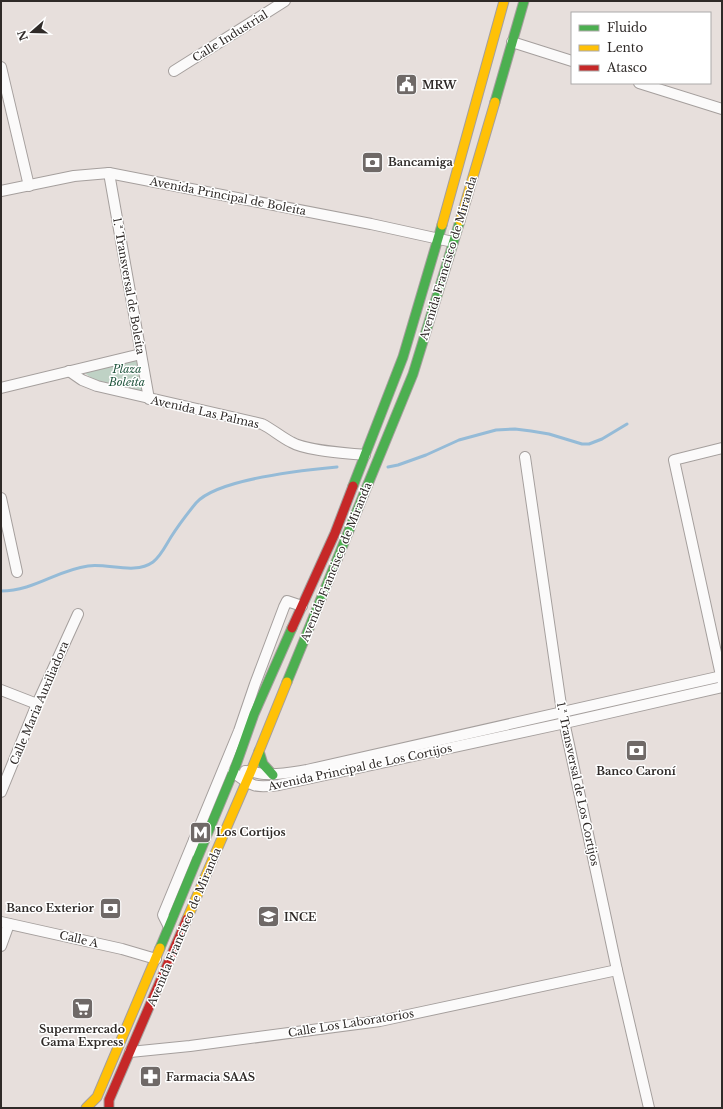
<svg xmlns="http://www.w3.org/2000/svg" width="723" height="1109" font-family="'Libre Baskerville',serif">
  <rect width="100%" height="100%" fill="#e7dfdc"/>
  <path fill="#bfd2c5" d="M137 360 143 392 93 379 82 371Z"/>
  <g fill="none" stroke-linecap="round" stroke-linejoin="round">
    <g stroke="#95bbd7" stroke-width="3">
      <path d="M388 467 398 465 426 455 459 440 496 430 515 429 531 431 549 434 582 444H589L602 439 627 424"/>
      <path d="M1 591C34 591 57 570 88 566 108 563 135 575 153 562 161 556 166 545 171 537 178 526 187 514 196 503 217 479 305 470 337 467"/>
    </g>
    <defs>
      <g id="street">
        <path d="M512 42 572 61"/>
        <path d="M1 67 29 186"/>
        <path d="M174 71 285 1"/>
        <path d="M639 83 722 109"/>
        <path d="M109 173 149 399"/>
        <path d="M1 191 74 176 109 173 371 224 453 242"/>
        <path d="M69 371 82 380 97 386 262 424C272 429 281 437 291 442 306 451 346 453 365 455"/>
        <path d="M1 388 141 354"/>
        <path d="M722 448 674 460 722 680"/>
        <path d="M525 457 562 712 617 970 649 1108"/>
        <path d="M1 498 17 572"/>
        <path d="M1 690 37 704"/>
        <path d="M245 771C253 771 259 774 266 774 280 775 294 772 307 770L722 676"/>
        <path d="M233 772C252 787 255 788 279 785L565 723 722 687"/>
        <path d="M1 792 37 704 78 614"/>
        <path d="M198 854 194 840 239 731 255 684 284 607 287 601 302 606"/>
        <path d="M1 922 122 949 156 959"/>
        <path d="M168 925 163 915 194 840"/>
        <path d="M1 946 9 924"/>
        <path d="M130 1052 190 1046 380 1021 617 970"/>
      </g>
      <g id="fast">
        <path d="M495 102 524 1"/>
        <path d="M353 486 403 357 442 225"/>
        <path d="M287 682 413 374 460 221"/>
        <path d="M259 751 263 764 273 775"/>
        <path d="M160 948 236 765 254 714 292 628"/>
      </g>
      <g id="slow">
        <path d="M460 221 495 102"/>
        <path d="M442 225 504 1"/>
        <path d="M187 919 251 771 287 682"/>
        <path d="M86 1108 97 1097 160 948"/>
      </g>
      <g id="jam">
        <path d="M292 628 335 533 353 486"/>
        <path d="M109 1108V1100L187 919"/>
      </g>
    </defs>
    <use href="#street" stroke="#a59f9d" stroke-width="12"/>
    <use href="#fast" stroke="#a59f9d" stroke-width="11"/>
    <use href="#slow" stroke="#a59f9d" stroke-width="11"/>
    <use href="#jam" stroke="#a59f9d" stroke-width="11"/>
    <use href="#street" stroke="#fbfafa" stroke-width="10"/>
    <use href="#fast" stroke="#4caf50" stroke-width="9"/>
    <use href="#slow" stroke="#ffc107" stroke-width="9"/>
    <use href="#jam" stroke="#c62828" stroke-width="9"/>
  </g>
  <defs>
    <symbol id="civic-square" viewBox="-11 -11 22 22"><rect x="-9" y="-9" width="18" height="18" rx="4" fill="#6f6967" stroke="#fff"/><path d="M-.6-6.5H3V-4.5H.6V-3L4-1V1h2V6H-6V1h2V-1L-.6-3ZM-1.2 2.5V6h2.4V2.5Z" fill="#fff"/></symbol>
    <symbol id="bank-square" viewBox="-11 -11 22 22"><rect x="-9" y="-9" width="18" height="18" rx="4" fill="#6f6967" stroke="#fff"/><path d="M-6-4H6V4H-6ZM0-2.3a2.3 2.3 0 1 0 0 4.6a2.3 2.3 0 1 0 0-4.6Z" fill="#fff"/></symbol>
    <symbol id="metro-square" viewBox="-11 -11 22 22"><rect x="-9" y="-9" width="18" height="18" rx="4" fill="#6f6967" stroke="#fff"/><path d="M-5.5 5V-5H-3L0 0L3-5H5.5V5H3V-.5L0 4L-3-.5V5Z" fill="#fff"/></symbol>
    <symbol id="university-square" viewBox="-11 -11 22 22"><rect x="-9" y="-9" width="18" height="18" rx="4" fill="#6f6967" stroke="#fff"/><path d="M0-5L7-2L0 1L-7-2ZM-4 1L0 2.5L4 1V4Q0 6-4 4Z" fill="#fff"/></symbol>
    <symbol id="supermarket-square" viewBox="-11 -11 22 22"><rect x="-9" y="-9" width="18" height="18" rx="4" fill="#6f6967" stroke="#fff"/><path d="M-6-5.5h2.5l.6 2H6L4.5 2H-2.5L-4.4-4H-6ZM-1.5 3.2a1.3 1.3 0 1 0 .1 0ZM3 3.2a1.3 1.3 0 1 0 .1 0Z" fill="#fff"/></symbol>
    <symbol id="pharmacy-square" viewBox="-11 -11 22 22"><rect x="-9" y="-9" width="18" height="18" rx="4" fill="#6f6967" stroke="#fff"/><path d="M-2-6h4v4h4v4h-4v4h-4v-4h-4v-4h4Z" fill="#fff"/></symbol>
  </defs>
  <g fill-rule="evenodd">
    <use href="#civic-square" x="394" y="72" width="25" height="25"/>
    <use href="#bank-square" x="360" y="150" width="25" height="25"/>
    <use href="#bank-square" x="624" y="738" width="25" height="25"/>
    <use href="#metro-square" x="188" y="820" width="25" height="25"/>
    <use href="#bank-square" x="98" y="896" width="25" height="25"/>
    <use href="#university-square" x="256" y="904" width="25" height="25"/>
    <use href="#supermarket-square" x="70" y="996" width="25" height="25"/>
    <use href="#pharmacy-square" x="138" y="1064" width="25" height="25"/>
  </g>
  <g text-anchor="middle" stroke-width="3" stroke-linejoin="round" paint-order="stroke">
    <g font-size="11" fill="#2f2a28" stroke="#fff">
      <text transform="translate(230 36) rotate(-32)" y="4">Calle Industrial</text>
      <text transform="translate(228 196) rotate(11)" y="4">Avenida Principal de Boleíta</text>
      <text transform="translate(448 258) rotate(-73)" y="4">Avenida Francisco de Miranda</text>
      <text transform="translate(129 286) rotate(80)" y="4">1.ª Transversal de Boleíta</text>
      <text transform="translate(205 412) rotate(13)" y="4">Avenida Las Palmas</text>
      <text transform="translate(336 562) rotate(-68)" y="4">Avenida Francisco de Miranda</text>
      <text transform="translate(39 703) rotate(-67)" y="4">Calle Maria Auxiliadora</text>
      <text transform="translate(360 767) rotate(-12)" y="4">Avenida Principal de Los Cortijos</text>
      <text transform="translate(578 784) rotate(78)" y="4">1.ª Transversal de Los Cortijos</text>
      <text transform="translate(184 927) rotate(-67)" y="4">Avenida Francisco de Miranda</text>
      <text transform="translate(79 939) rotate(13)" y="4">Calle A</text>
      <text transform="translate(351 1023) rotate(-9)" y="4">Calle Los Laboratorios</text>
    </g>
    <g font-size="11" font-weight="bold" fill="#2f2a28" stroke="#fff" text-anchor="start">
      <text x="422" y="89">MRW</text>
      <text x="388" y="166">Bancamiga</text>
      <text x="636" y="775" text-anchor="middle">Banco Caroní</text>
      <text x="216" y="836">Los Cortijos</text>
      <text x="94" y="912" text-anchor="end">Banco Exterior</text>
      <text x="284" y="921">INCE</text>
      <text x="82" y="1033" text-anchor="middle">Supermercado<tspan x="82" dy="13">Gama Express</tspan></text>
      <text x="166" y="1081">Farmacia SAAS</text>
    </g>
    <g font-size="11" font-style="italic" fill="#20553d" stroke="#fff">
      <text x="127" y="373">Plaza<tspan x="127" dy="13">Boleíta</tspan></text>
    </g>
  </g>
  <rect width="723" height="1109" fill="none" stroke="#2f2a28" stroke-width="4"/>
  <rect x="571" y="12" width="140" height="72" fill="#ffffff" stroke="#acaaa9"/>
  <rect x="579" y="25" width="20" height="6" fill="#4caf50" stroke="#acaaa9"/>
  <text x="607" y="32" font-size="12" fill="#2f2a28">Fluido</text>
  <rect x="579" y="45" width="20" height="6" fill="#ffc107" stroke="#acaaa9"/>
  <text x="607" y="52" font-size="12" fill="#2f2a28">Lento</text>
  <rect x="579" y="65" width="20" height="6" fill="#c62828" stroke="#acaaa9"/>
  <text x="607" y="72" font-size="12" fill="#2f2a28">Atasco</text>
  <g transform="translate(32 32) rotate(250)" stroke="#ffffff" stroke-width="3" paint-order="stroke">
  <path d="M0-3L7 15L0 10L-7 15Z" fill="#2f2a28"/>
  <text y="-6" font-size="11" font-weight="bold" text-anchor="middle" fill="#2f2a28">N</text>
  </g>
</svg>
